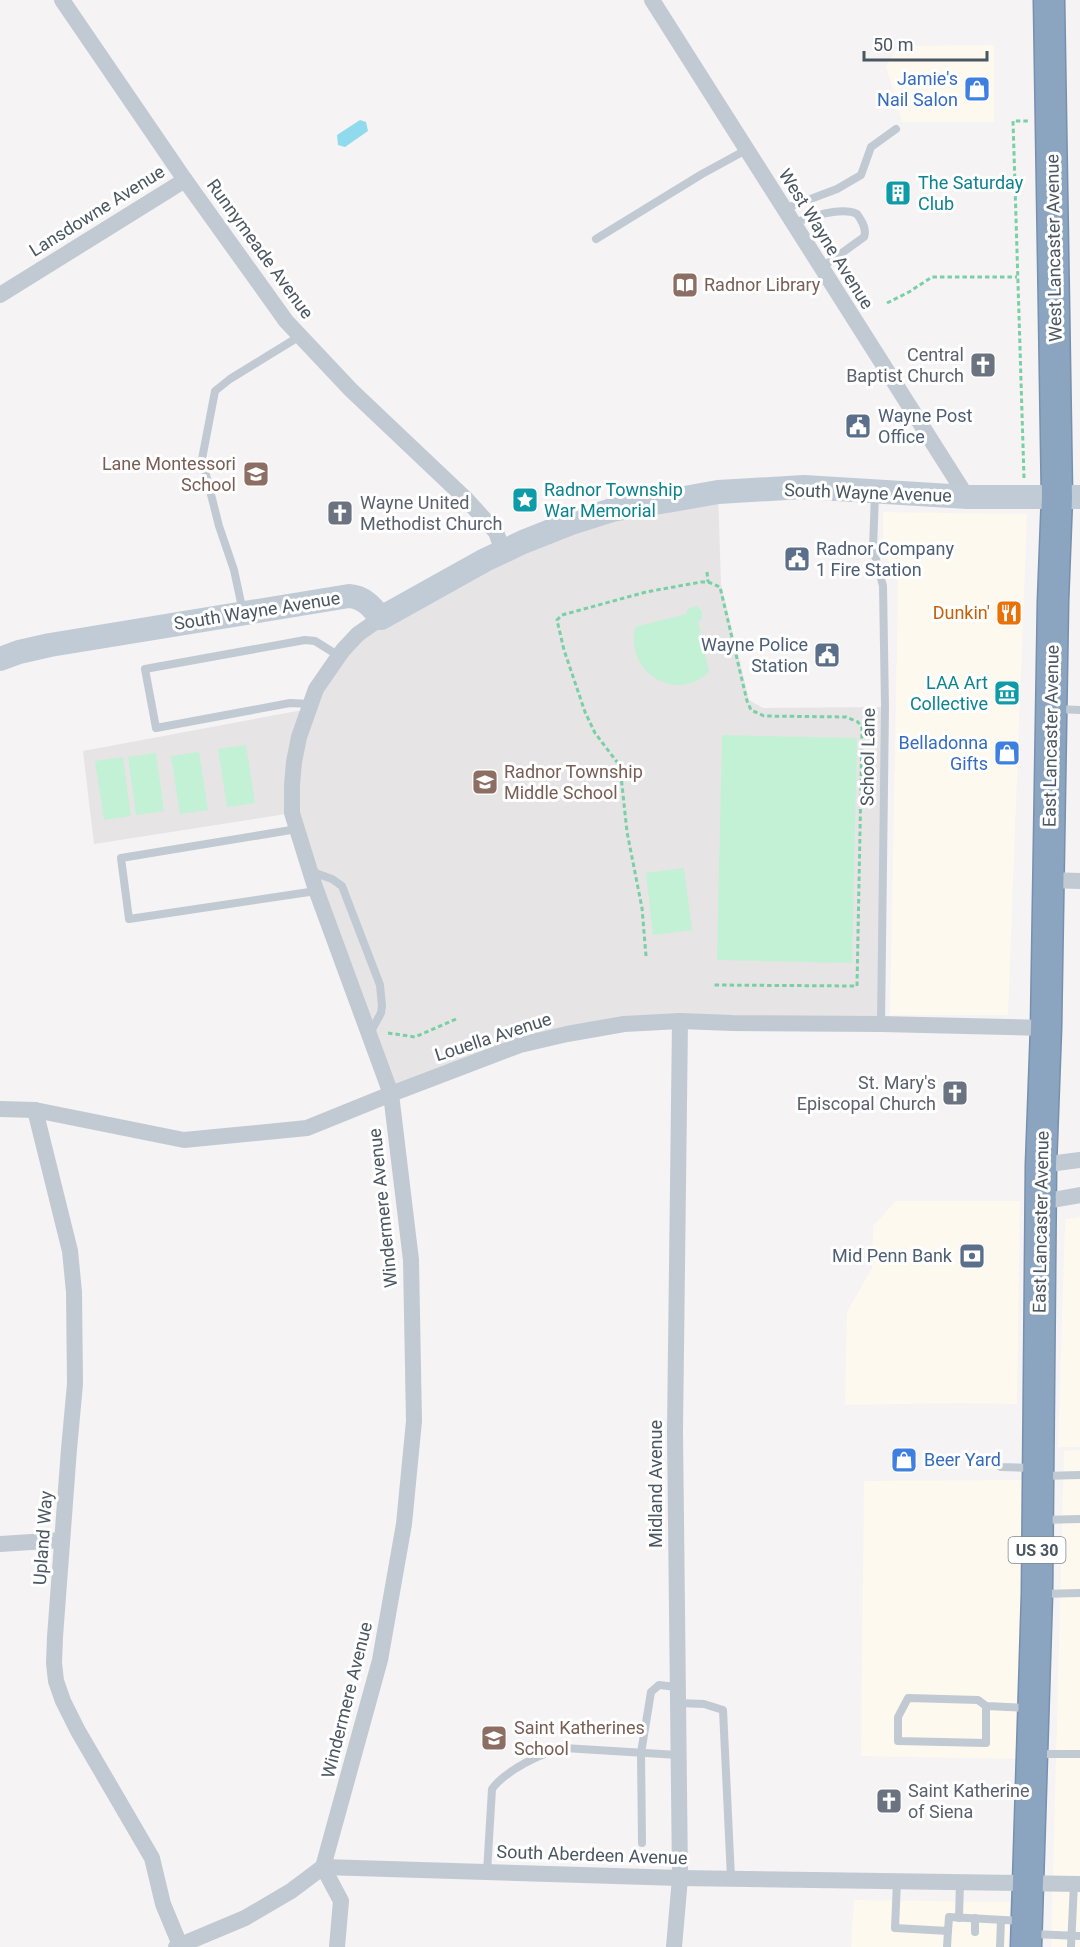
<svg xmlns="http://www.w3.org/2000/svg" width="1080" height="1947" font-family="Roboto,sans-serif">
  <rect width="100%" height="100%" fill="#f5f3f3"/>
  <g fill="#fdf9ef">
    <path d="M994 45V122H902L886 66 898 46Z"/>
    <path d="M883 512 1027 514 1008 1015H890L898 583 883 548Z"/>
    <path d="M896 1201H1020L1017 1404 961 1403 845 1405 847 1312 872 1268 873 1226Z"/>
    <path d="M1080 1217V1447H1058L1065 1219Z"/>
    <path d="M1080 1450V1947H1051L1064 1451Z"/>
    <path d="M1024 1480 1017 1759 861 1756 864 1481Z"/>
    <path d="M854 1900 1010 1902 1008 1947H851Z"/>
  </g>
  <path fill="#e6e4e5" d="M718 492 721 584 749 700 763 708 885 707 881 1024 732 1023 567 1034 391 1094 292 813 94 844 83 751 308 709 343 650 503 551Z"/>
  <g fill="#c3f1d5">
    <path d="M696 606 702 611V619L698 622 709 672C675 704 625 672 635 627L686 614 688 609Z"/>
    <path d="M722 735 857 738 852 963 717 960Z"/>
    <path d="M246 745 255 803 227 807 218 749Z"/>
    <path d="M199 752 208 810 180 814 171 756Z"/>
    <path d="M156 753 164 811 136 815 128 757Z"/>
    <path d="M123 757 131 816 104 820 95 761Z"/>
    <path d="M684 868 692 930 653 935 646 873Z"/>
  </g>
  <path fill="#90daee" d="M360 120 366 122 368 131 345 147 338 145 337 135Z"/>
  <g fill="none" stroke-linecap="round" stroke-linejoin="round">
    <defs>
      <path id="highway" d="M1026 1947 1037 1594 1041 1165 1046 1028 1053 601 1057 497 1049 0"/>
    </defs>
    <use href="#highway" stroke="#7690ad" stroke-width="33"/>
    <g stroke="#7ad0a6" stroke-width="3" stroke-dasharray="4.5 3" stroke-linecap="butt">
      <path d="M887 303 909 292 932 277H1017"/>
      <path d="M1024 478 1013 121H1029"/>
      <path d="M707 572 708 582"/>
      <path d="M646 956 642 908 627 832 620 766 595 733 585 712 564 650 557 620 562 615 646 592 701 582H708L720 587 747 701 751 710 764 716 846 717 858 722 862 728 857 986 712 985"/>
      <path d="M388 1033 415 1037 456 1019"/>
    </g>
    <g stroke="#c1cad2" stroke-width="8">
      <path d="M784 209 837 189 861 175 871 147 896 129"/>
      <path d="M793 224C808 217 842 206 857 214 862 221 867 229 864 237L821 268"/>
      <path d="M596 239 702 174 746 150"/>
      <path d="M875 494 873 548 883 586 885 707 881 1024"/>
      <path d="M243 612 234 570 219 526 202 459 215 391 230 379 300 336"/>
      <path d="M310 704 290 703 156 728 145 669 305 640 315 641 339 656"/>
      <path d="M1055 709 1080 710"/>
      <path d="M297 829 121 858 129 919 316 891"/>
      <path d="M310 871 332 879 342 886 380 985 382 1006 381 1013 369 1035"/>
      <path d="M991 1461 1001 1467 1035 1468"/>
      <path d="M1042 1476 1080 1475"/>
      <path d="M1041 1520 1080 1519"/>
      <path d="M1041 1594 1080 1593"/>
      <path d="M678 1703 704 1704 723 1710 731 1878"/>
      <path d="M986 1706V1743L898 1741V1717L908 1698 978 1700 986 1706 1027 1708"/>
      <path d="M1036 1754H1080"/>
      <path d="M642 1843 641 1753 651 1692 659 1685 677 1687"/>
      <path d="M487 1872 492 1789C505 1771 542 1752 564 1748L678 1755"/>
      <path d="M897 1881 895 1928 948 1931 949 1917 1021 1921"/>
      <path d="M959 1918 960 1882"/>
      <path d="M975 1932V1918"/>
      <path d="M1032 1934 1080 1936"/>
      <path d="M947 1947 948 1931"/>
      <path d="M1000 1947 1001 1920"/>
      <path d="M1071 1947 1074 1883"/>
    </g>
    <g stroke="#c1cad2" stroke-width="16">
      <path d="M62 0 185 180 286 321 351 390 466 499 496 532 503 551"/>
      <path d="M652 0 967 497"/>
      <path d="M0 295 185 180"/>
      <path d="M1048 880 1080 881"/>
      <path d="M0 1109 35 1110 184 1140 307 1128 391 1094 520 1045 567 1034 624 1024 680 1021 732 1023 881 1024 1046 1028"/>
      <path d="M35 1110 70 1251 74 1292 75 1384 69 1449 55 1637 54 1663 56 1681 63 1701 78 1731 152 1858 163 1904 180 1945"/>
      <path d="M1041 1165 1080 1160"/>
      <path d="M1041 1202 1080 1195"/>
      <path d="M0 1544 62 1540"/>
      <path d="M176 1947 245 1918 291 1891 323 1867 680 1878 1080 1884"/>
      <path d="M337 1947 341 1901 323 1867 380 1660 404 1524 414 1421 411 1260 391 1094 315 887 292 813V785L294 762 299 737 316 689 343 650 358 634 381 618"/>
      <path d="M674 1947 680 1878 675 1431 680 1021"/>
    </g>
    <path stroke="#c1cbd6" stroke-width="24" d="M0 659 19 652 50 645 349 596C364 597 372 607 381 618L485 560 523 542 571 523 612 510 673 500 718 492 804 487 967 497H1080"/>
    <use href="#highway" stroke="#8ba5c1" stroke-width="30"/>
  </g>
  <defs>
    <symbol id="shop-square" viewBox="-11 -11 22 22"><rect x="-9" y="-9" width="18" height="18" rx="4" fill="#3f7fe0" stroke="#fff"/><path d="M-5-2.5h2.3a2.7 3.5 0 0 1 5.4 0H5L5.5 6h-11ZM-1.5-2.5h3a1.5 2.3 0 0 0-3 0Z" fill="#fff"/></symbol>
    <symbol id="building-square" viewBox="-11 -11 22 22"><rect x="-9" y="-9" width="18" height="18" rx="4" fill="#0f9aa8" stroke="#fff"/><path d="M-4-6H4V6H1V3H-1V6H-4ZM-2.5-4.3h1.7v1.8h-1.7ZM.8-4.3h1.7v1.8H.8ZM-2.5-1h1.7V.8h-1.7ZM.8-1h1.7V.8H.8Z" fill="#fff"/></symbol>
    <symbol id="library-square" viewBox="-11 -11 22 22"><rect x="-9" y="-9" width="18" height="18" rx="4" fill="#8d6e63" stroke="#fff"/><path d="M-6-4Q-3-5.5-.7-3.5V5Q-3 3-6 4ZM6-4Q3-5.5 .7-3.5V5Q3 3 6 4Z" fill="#fff"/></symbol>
    <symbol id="church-square" viewBox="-11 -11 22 22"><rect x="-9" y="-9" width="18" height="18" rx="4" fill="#6b7280" stroke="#fff"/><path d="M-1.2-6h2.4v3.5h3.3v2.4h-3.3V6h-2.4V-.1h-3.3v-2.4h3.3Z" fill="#fff"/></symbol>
    <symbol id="civic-square" viewBox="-11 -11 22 22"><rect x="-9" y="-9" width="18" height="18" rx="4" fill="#5c6f8a" stroke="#fff"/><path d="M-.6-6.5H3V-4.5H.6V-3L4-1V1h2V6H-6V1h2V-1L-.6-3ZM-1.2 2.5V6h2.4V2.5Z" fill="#fff"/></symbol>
    <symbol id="school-square" viewBox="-11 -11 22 22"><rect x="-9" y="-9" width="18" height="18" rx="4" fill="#8d6e63" stroke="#fff"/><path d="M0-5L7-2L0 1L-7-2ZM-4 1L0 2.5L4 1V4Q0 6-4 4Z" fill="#fff"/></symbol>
    <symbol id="sight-square" viewBox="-11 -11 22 22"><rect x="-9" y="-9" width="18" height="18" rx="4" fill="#0f9aa8" stroke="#fff"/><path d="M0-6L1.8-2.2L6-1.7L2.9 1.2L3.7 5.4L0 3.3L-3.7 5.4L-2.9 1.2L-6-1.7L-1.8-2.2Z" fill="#fff"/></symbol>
    <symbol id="restaurant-square" viewBox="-11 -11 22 22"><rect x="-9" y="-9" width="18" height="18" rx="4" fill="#e8710a" stroke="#fff"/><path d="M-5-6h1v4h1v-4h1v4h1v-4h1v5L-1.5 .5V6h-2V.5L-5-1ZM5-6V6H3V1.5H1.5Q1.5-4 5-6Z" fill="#fff"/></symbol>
    <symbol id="museum-square" viewBox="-11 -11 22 22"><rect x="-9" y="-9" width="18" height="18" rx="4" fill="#0f9aa8" stroke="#fff"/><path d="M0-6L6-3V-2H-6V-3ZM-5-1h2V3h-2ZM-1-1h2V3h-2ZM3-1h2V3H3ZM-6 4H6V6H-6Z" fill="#fff"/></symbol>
    <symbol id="bank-square" viewBox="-11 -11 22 22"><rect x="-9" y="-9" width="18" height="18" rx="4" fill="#5c6f8a" stroke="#fff"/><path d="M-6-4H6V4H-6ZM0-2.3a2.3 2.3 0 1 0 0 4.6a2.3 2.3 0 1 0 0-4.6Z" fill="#fff"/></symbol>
  </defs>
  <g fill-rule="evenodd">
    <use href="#shop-square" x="962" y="74" width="30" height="30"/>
    <use href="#building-square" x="883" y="178" width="30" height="30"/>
    <use href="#library-square" x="670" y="270" width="30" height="30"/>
    <use href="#church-square" x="968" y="350" width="30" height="30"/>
    <use href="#civic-square" x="843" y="411" width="30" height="30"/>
    <use href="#school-square" x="241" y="459" width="30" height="30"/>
    <use href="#sight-square" x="510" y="485" width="30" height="30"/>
    <use href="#church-square" x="325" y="498" width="30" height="30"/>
    <use href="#civic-square" x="782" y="544" width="30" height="30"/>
    <use href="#restaurant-square" x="994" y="598" width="30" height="30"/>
    <use href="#civic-square" x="812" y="640" width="30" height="30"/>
    <use href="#museum-square" x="992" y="678" width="30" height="30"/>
    <use href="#shop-square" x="992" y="738" width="30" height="30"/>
    <use href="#school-square" x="470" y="767" width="30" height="30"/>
    <use href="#church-square" x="940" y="1078" width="30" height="30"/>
    <use href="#bank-square" x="957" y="1241" width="30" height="30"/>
    <use href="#shop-square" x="889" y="1445" width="30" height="30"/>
    <use href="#school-square" x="479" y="1723" width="30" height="30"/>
    <use href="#church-square" x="874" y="1786" width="30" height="30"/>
  </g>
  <g text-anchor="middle" stroke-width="6" stroke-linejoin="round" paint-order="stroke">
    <rect fill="#fff" stroke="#808990" stroke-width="1.5" x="1008.5" y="1537" width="57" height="26" rx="4.5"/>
    <g font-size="16" font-weight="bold" fill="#4a5661">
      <text x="1037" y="1556">US 30</text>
    </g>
    <g font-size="18" fill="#366cbe" stroke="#fff" text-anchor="end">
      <text x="958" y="85">Jamie's<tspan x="958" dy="21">Nail Salon</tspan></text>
      <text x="988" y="749">Belladonna<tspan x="988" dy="21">Gifts</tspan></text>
      <text x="924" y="1466" text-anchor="start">Beer Yard</text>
    </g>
    <g font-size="18" fill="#0d838f" stroke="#fff" text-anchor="start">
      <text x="918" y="189">The Saturday<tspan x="918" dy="21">Club</tspan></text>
      <text x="544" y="496">Radnor Township<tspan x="544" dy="21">War Memorial</tspan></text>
      <text x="988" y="689" text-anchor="end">LAA Art<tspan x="988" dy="21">Collective</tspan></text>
    </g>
    <g font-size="18" fill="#4a5661" stroke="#fff">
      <text transform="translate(97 211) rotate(-32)" y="6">Lansdowne Avenue</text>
      <text transform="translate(826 239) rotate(58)" y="6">West Wayne Avenue</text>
      <text transform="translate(1054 248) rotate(-91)" y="6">West Lancaster Avenue</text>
      <text transform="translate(260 249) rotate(54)" y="6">Runnymeade Avenue</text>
      <text transform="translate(868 493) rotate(2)" y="6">South Wayne Avenue</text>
      <text transform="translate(257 611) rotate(-9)" y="6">South Wayne Avenue</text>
      <text transform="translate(1051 736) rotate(-89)" y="6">East Lancaster Avenue</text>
      <text transform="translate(868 757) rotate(-89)" y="6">School Lane</text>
      <text transform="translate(493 1037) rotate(-18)" y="6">Louella Avenue</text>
      <text transform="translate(383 1208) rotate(-96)" y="6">Windermere Avenue</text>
      <text transform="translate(1041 1222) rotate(-89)" y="6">East Lancaster Avenue</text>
      <text transform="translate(656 1484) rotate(-90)" y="6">Midland Avenue</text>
      <text transform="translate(43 1538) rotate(-86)" y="6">Upland Way</text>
      <text transform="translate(347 1700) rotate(-76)" y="6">Windermere Avenue</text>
      <text transform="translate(592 1855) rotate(2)" y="6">South Aberdeen Avenue</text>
    </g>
    <g font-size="18" fill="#785e54" stroke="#fff" text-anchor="start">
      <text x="704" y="291">Radnor Library</text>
      <text x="236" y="470" text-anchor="end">Lane Montessori<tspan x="236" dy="21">School</tspan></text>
      <text x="504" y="778">Radnor Township<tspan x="504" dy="21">Middle School</tspan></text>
      <text x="514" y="1734">Saint Katherines<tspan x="514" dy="21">School</tspan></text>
    </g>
    <g font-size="18" fill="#5b616d" stroke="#fff" text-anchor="end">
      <text x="964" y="361">Central<tspan x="964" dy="21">Baptist Church</tspan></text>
      <text x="360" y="509" text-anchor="start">Wayne United<tspan x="360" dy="21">Methodist Church</tspan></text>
      <text x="936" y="1089">St. Mary's<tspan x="936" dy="21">Episcopal Church</tspan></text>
      <text x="908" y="1797" text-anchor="start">Saint Katherine<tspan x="908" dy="21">of Siena</tspan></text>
    </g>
    <g font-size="18" fill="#4e5e75" stroke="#fff" text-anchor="start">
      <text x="878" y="422">Wayne Post<tspan x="878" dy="21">Office</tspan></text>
      <text x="816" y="555">Radnor Company<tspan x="816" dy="21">1 Fire Station</tspan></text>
      <text x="808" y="651" text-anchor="end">Wayne Police<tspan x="808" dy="21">Station</tspan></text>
      <text x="952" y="1262" text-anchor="end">Mid Penn Bank</text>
    </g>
    <g font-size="18" fill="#c56008" stroke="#fff" text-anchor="end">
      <text x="990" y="619">Dunkin'</text>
    </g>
  </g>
  <path d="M864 51v9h123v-9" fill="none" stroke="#4a5661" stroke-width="3"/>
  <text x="873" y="51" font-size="18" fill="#4a5661" stroke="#ffffff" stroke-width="4.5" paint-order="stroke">50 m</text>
</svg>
